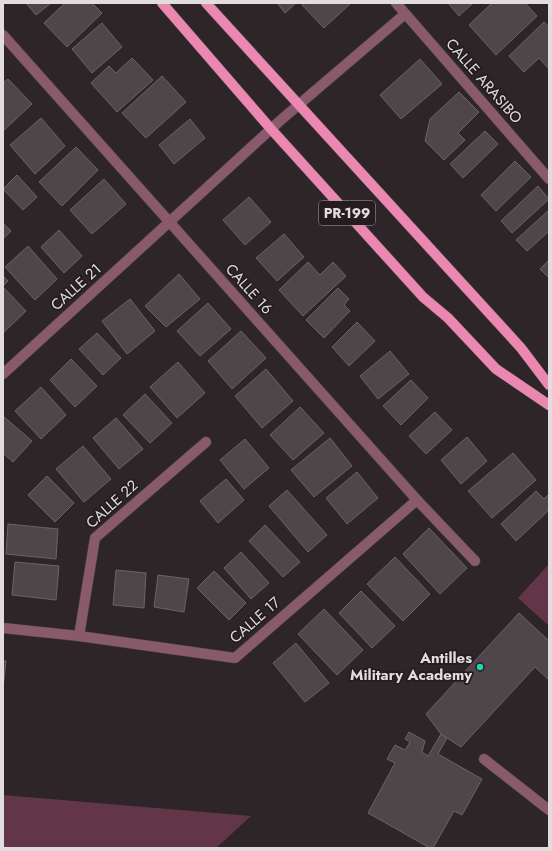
<svg xmlns="http://www.w3.org/2000/svg" width="552" height="851" font-family="Jost,sans-serif">
  <rect width="100%" height="100%" fill="#2e2528"/>
  <g fill="#623648">
    <path d="M549 564V625H548L518 598Z"/>
    <path d="M3 795 251 816 216 848H3Z"/>
  </g>
  <g fill="#4f4649" stroke="#6d6366">
    <path d="M26 3H51L36 15Z"/>
    <path d="M65 3H92L102 13 67 47 44 23Z"/>
    <path d="M277 3H296L285 13Z"/>
    <path d="M304 3H351L324 28 302 5Z"/>
    <path d="M448 3H473L459 16Z"/>
    <path d="M492 3H525L537 16 496 55 469 25Z"/>
    <path d="M544 22 549 27V67L548 68 539 58 524 72 509 56Z"/>
    <path d="M102 23 122 47 92 73 72 49Z"/>
    <path d="M132 58 153 80 117 112 91 83 109 66 116 73Z"/>
    <path d="M420 59 442 84 401 119 380 95Z"/>
    <path d="M162 76 186 102 146 138 122 113Z"/>
    <path d="M8 79 32 104 3 131V83Z"/>
    <path d="M459 92 479 112 458 133 465 140 444 160 425 141 430 119Z"/>
    <path d="M41 118 65 146 35 174 10 145Z"/>
    <path d="M190 119 205 138 174 164 159 145Z"/>
    <path d="M485 131 498 144 463 178 450 164Z"/>
    <path d="M76 147 98 170 62 206 39 182Z"/>
    <path d="M515 161 531 177 496 211 481 195Z"/>
    <path d="M17 175 37 197 23 210 3 189Z"/>
    <path d="M104 179 126 204 92 234 70 210Z"/>
    <path d="M538 186 549 199 512 233 501 221Z"/>
    <path d="M249 197 271 222 245 245 223 220Z"/>
    <path d="M549 210V231L527 251 516 240Z"/>
    <path d="M3 223 11 231 3 239Z"/>
    <path d="M59 230 82 256 64 273 41 247Z"/>
    <path d="M284 234 304 257 277 281 256 258Z"/>
    <path d="M28 246 57 279 35 300 5 267Z"/>
    <path d="M549 260V278L540 269Z"/>
    <path d="M308 262 320 275 333 262 346 276 303 316 279 290Z"/>
    <path d="M179 274 200 299 166 327 145 306Z"/>
    <path d="M3 276 8 281 3 286Z"/>
    <path d="M3 287 26 311 3 333Z"/>
    <path d="M338 288 349 299 344 305 350 311 324 338 306 320Z"/>
    <path d="M130 299 155 331 127 354 102 321Z"/>
    <path d="M208 303 231 329 200 356 177 331Z"/>
    <path d="M357 322 375 341 349 366 332 347Z"/>
    <path d="M241 331 266 358 232 389 208 361Z"/>
    <path d="M97 333 121 358 103 375 79 349Z"/>
    <path d="M390 351 409 374 378 399 360 376Z"/>
    <path d="M71 359 97 386 75 407 50 380Z"/>
    <path d="M178 362 205 393 177 418 150 387Z"/>
    <path d="M266 369 293 401 262 428 235 396Z"/>
    <path d="M411 380 428 398 401 425 383 406Z"/>
    <path d="M41 387 66 415 41 439 15 411Z"/>
    <path d="M145 394 172 423 150 443 123 415Z"/>
    <path d="M300 407 324 433 293 460 270 435Z"/>
    <path d="M435 412 452 430 426 454 409 436Z"/>
    <path d="M3 416 32 441 13 462 3 453Z"/>
    <path d="M116 418 143 449 119 469 93 438Z"/>
    <path d="M467 437 487 461 461 484 441 460Z"/>
    <path d="M330 438 352 466 314 497 291 470Z"/>
    <path d="M245 439 269 468 244 489 220 460Z"/>
    <path d="M83 446 111 479 84 502 56 469Z"/>
    <path d="M513 453 536 480 492 518 468 491Z"/>
    <path d="M357 472 378 498 347 524 326 498Z"/>
    <path d="M47 476 74 503 55 522 28 495Z"/>
    <path d="M226 479 244 500 218 523 200 501Z"/>
    <path d="M287 490 327 535 308 552 269 506Z"/>
    <path d="M536 491 544 499 549 494V510L516 541 501 524Z"/>
    <path d="M8 524 58 529 56 559 6 554Z"/>
    <path d="M265 525 300 562 283 577 249 541Z"/>
    <path d="M429 528 467 568 440 594 403 554Z"/>
    <path d="M241 552 269 583 251 599 224 568Z"/>
    <path d="M395 557 430 594 403 621 367 584Z"/>
    <path d="M15 562 59 566 56 600 12 595Z"/>
    <path d="M116 570 146 573 144 608 113 605Z"/>
    <path d="M214 571 246 603 229 620 197 588Z"/>
    <path d="M158 575 189 579 184 612 154 607Z"/>
    <path d="M361 591 395 626 372 648 339 613Z"/>
    <path d="M324 609 363 650 337 675 298 634Z"/>
    <path d="M519 613 549 641V680L535 667 461 747 441 734 426 714Z"/>
    <path d="M296 643 329 683 305 702 273 663Z"/>
    <path d="M3 661H6L3 688Z"/>
    <path d="M409 732 425 741 422 752 428 756 441 734 447 738 438 754 482 779 462 815 454 811 433 848H430L368 813 395 763 387 759 395 745 405 750 410 742 405 739Z"/>
  </g>
  <g fill="none" stroke-linecap="round" stroke-linejoin="round">
    <defs>
      <g id="street">
        <path d="M396 3 549 179"/>
        <path d="M3 35 417 500 475 561"/>
        <path d="M3 374 282 119 405 14"/>
        <path d="M3 628 79 636 235 658 417 500"/>
        <path d="M79 636 95 538 206 442"/>
        <path d="M484 759 549 810"/>
      </g>
      <g id="primary">
        <path d="M162 3 271 129 423 297 448 318 496 369 549 405"/>
        <path d="M206 3 521 348 549 385"/>
      </g>
    </defs>
    <use href="#street" stroke="#4b4245" stroke-width="11"/>
    <use href="#primary" stroke="#4b4245" stroke-width="11"/>
    <use href="#street" stroke="#895a6c" stroke-width="10"/>
    <use href="#primary" stroke="#ea88b1" stroke-width="10"/>
  </g>
  <circle fill="#1cd5b1" stroke="#241c1f" stroke-width="1.5" cx="480" cy="667" r="4"/>
  <g text-anchor="middle" stroke-width="3.5" stroke-linejoin="round" paint-order="stroke">
    <rect fill="#241c1f" stroke="#a8a2a5" stroke-width="1" x="319" y="201" width="56" height="24" rx="3"/>
    <g font-size="14" font-weight="bold" fill="#e1dcde">
      <text x="347" y="218">PR-199</text>
    </g>
    <g font-size="15" fill="#e1dcde" stroke="#241c1f">
      <text transform="translate(484 81) rotate(49)" y="5">CALLE ARASIBO</text>
      <text transform="translate(76 287) rotate(-42)" y="5">CALLE 21</text>
      <text transform="translate(249 289) rotate(48)" y="5">CALLE 16</text>
      <text transform="translate(112 504) rotate(-42)" y="5">CALLE 22</text>
      <text transform="translate(255 620) rotate(-41)" y="5">CALLE 17</text>
    </g>
    <g font-size="15" font-weight="bold" fill="#e1dcde" stroke="#241c1f" text-anchor="end">
      <text x="472" y="663">Antilles<tspan x="472" dy="17">Military Academy</tspan></text>
    </g>
  </g>
  <rect width="552" height="851" fill="none" stroke="#e1dcde" stroke-width="8"/>
</svg>
